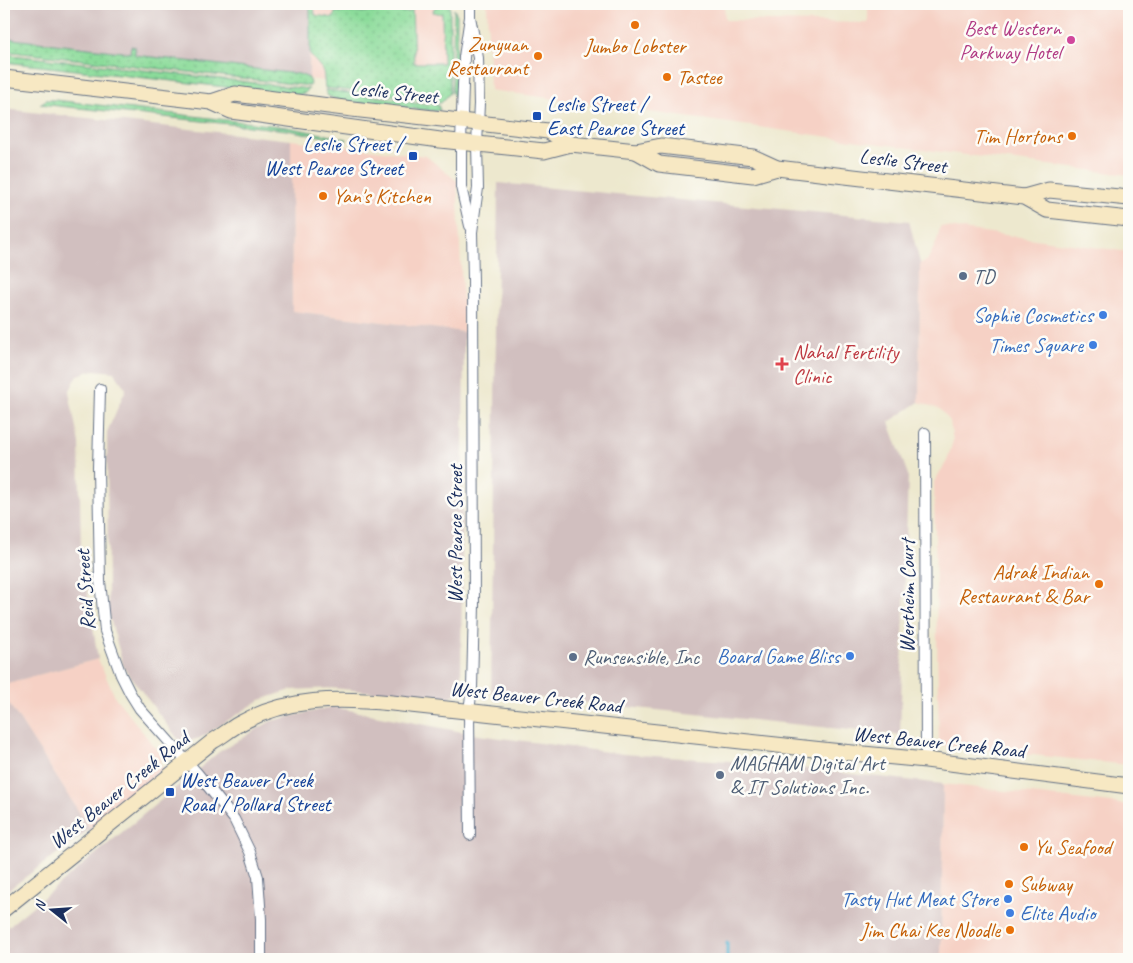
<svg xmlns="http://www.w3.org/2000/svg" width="1133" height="963" font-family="Caveat,sans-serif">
  <defs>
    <pattern id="grass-dots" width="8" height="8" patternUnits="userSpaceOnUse" patternTransform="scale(1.25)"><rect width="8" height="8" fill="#8bdb9a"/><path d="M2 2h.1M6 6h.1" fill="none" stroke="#77bc87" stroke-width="1.8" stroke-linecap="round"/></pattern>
  </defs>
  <rect width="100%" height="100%" fill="#fdfcf7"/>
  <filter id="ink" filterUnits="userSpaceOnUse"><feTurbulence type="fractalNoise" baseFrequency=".02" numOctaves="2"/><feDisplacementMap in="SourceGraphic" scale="10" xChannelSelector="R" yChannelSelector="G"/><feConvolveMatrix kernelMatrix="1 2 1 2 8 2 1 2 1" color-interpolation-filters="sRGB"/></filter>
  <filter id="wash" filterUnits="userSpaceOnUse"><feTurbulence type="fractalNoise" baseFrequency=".0096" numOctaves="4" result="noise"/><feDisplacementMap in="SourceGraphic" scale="20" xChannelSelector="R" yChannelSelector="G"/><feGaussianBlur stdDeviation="1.12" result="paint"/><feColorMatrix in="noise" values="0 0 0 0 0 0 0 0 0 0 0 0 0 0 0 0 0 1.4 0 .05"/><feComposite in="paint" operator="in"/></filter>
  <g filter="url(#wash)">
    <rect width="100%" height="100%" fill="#ede8ce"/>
    <g fill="#f6d1c5">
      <path d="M310 4H445L446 97 309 79Z"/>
      <path d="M487 4H724L725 20 868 23V4H1129V175L910 148 490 90Z"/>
      <path d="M291 140 426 156 457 181 464 332 292 311Z"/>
      <path d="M940 226 1129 252V765L939 745 934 482 947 461 953 441 950 421 940 409 919 402 920 263 927 261 937 241Z"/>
      <path d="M98 659 115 697 160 754 161 759 159 765 164 768 90 829 4 696V684Z"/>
      <path d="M943 784 1129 805V959H941Z"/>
    </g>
    <g fill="#d1bfbf">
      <path d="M4 4H310L309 79 4 43Z"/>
      <path d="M4 109 291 140 292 311 464 332 461 687 456 693 447 699 332 688 291 690 260 700 200 738 181 743 124 668 108 611 107 432 126 389 114 372 94 370 78 375 69 392 79 443 81 551 98 659 4 684Z"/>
      <path d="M498 183 909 221 920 263 919 402 889 422 908 475 900 735 491 693Z"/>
      <path d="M4 696 90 829 4 893Z"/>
      <path d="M333 707 478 735 623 754 743 762 943 784 941 959H4V930L219 752 271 721Z"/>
    </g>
    <g fill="url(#grass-dots)" stroke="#53857c">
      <path d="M310 4H314L315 15 334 18 335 12H410V4H417H412L414 63H443L442 14 433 12 434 8 439 4H450V93L441 103 413 100 400 96 325 88 323 70 310 55Z"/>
      <path d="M454 9 457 15 456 88 455 97 452 93Z"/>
      <path d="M4 38 130 53 131 46 135 47V55L299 74 309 78 310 86 4 51Z"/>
      <path d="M4 54 309 89 305 93 296 95 4 62Z"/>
      <path d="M325 90 399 99 413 103 438 105 440 110 435 111 340 101 328 96Z"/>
      <path d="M46 100H55L287 127 347 139 346 141 287 130 40 104Z"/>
    </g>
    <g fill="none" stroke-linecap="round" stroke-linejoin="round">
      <path stroke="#55b5d3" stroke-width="3" d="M727 959V943"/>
    </g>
  </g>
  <g filter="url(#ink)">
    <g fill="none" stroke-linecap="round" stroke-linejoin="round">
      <defs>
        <g id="street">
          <path d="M470 4V17L464 57 461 142V187L470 226"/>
          <path d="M470 17 478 58 479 104 477 144 478 188 472 232 473 280 474 605 472 688 469 711 470 835"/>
          <path d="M100 389 98 468 100 581 105 631 121 675 130 693 140 709 198 774 234 819 250 852 258 877 261 919V959"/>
          <path d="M925 433 926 760"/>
        </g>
        <g id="secondary">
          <path d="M4 78 211 102 231 111 440 140 544 151 571 144 636 151 661 146 753 157 777 168 1024 197 1047 210 1129 219"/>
          <path d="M211 102 235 94 352 109 478 123 548 131 571 144"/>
          <path d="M636 151 659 164 753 175 777 168"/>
          <path d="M1024 197 1049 190 1129 198"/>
          <path d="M4 909 213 741C222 736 230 729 239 724 287 697 339 698 392 703L832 751 926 760 1129 786"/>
        </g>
      </defs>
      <use href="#street" stroke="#647085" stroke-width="12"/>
      <use href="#secondary" stroke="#647085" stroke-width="17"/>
      <use href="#street" stroke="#fff" stroke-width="10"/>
      <use href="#secondary" stroke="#f7e8c3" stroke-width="15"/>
    </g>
  </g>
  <g fill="#e8710a" stroke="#fdfcf7" stroke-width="2">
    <circle cx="635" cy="25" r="5"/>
    <circle cx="538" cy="56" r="5"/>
    <circle cx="667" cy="77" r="5"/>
    <circle cx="1072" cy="136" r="5"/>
    <circle cx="323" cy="196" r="5"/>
    <circle cx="1099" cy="584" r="5"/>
    <circle cx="1024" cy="847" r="5"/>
    <circle cx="1009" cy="884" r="5"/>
    <circle cx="1010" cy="930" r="5"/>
  </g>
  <circle fill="#d1479c" stroke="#fdfcf7" stroke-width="2" cx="1071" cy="40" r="5"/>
  <g fill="#1a4fb4" stroke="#fdfcf7" stroke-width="2">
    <rect x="532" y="111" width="10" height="10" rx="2.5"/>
    <rect x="408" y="151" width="10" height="10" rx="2.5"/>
    <rect x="165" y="787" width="10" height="10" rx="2.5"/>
  </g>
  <g fill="#5c6f8a" stroke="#fdfcf7" stroke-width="2">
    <circle cx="963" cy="276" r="5"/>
    <circle cx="573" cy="657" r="5"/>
    <circle cx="720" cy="775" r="5"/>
  </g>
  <g fill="#3f7fe0" stroke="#fdfcf7" stroke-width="2">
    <circle cx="1103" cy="315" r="5"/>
    <circle cx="1093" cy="345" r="5"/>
    <circle cx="850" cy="656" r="5"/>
    <circle cx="1008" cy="899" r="5"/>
    <circle cx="1010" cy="913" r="5"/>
  </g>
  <path fill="#e0444e" stroke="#fdfcf7" stroke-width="2" d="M779.5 356.5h5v5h5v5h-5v5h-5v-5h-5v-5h5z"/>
  <g text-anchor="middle" stroke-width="5" stroke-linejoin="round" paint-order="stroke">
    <g font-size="21" fill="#b23c85" stroke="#fdfcf7" text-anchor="end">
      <text x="1061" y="35">Best Western<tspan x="1061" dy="24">Parkway Hotel</tspan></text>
    </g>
    <g font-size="21" fill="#c56008" stroke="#fdfcf7" text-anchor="end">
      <text x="528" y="51">Zunyuan<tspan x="528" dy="24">Restaurant</tspan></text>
      <text x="635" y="53" text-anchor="middle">Jumbo Lobster</text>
      <text x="677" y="84" text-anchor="start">Tastee</text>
      <text x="1062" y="143">Tim Hortons</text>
      <text x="333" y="203" text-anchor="start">Yan's Kitchen</text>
      <text x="1089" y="579">Adrak Indian<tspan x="1089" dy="24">Restaurant &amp; Bar</tspan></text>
      <text x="1034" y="854" text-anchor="start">Yu Seafood</text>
      <text x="1019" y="891" text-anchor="start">Subway</text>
      <text x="1000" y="937">Jim Chai Kee Noodle</text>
    </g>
    <g font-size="21" fill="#1b2f5e" stroke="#fdfcf7">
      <text transform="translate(394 92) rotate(6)" y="7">Leslie Street</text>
      <text transform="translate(903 161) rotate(7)" y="7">Leslie Street</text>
      <text transform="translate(455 534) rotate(-90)" y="7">West Pearce Street</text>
      <text transform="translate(85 590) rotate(-94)" y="7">Reid Street</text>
      <text transform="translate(907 596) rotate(-90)" y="7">Wertheim Court</text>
      <text transform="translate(536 697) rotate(6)" y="7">West Beaver Creek Road</text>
      <text transform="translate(939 742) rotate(6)" y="7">West Beaver Creek Road</text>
      <text transform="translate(119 790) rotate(-39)" y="7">West Beaver Creek Road</text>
    </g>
    <g font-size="21" fill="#164399" stroke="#fdfcf7" text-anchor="start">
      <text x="547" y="111">Leslie Street /<tspan x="547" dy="24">East Pearce Street</tspan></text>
      <text x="403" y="151" text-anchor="end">Leslie Street /<tspan x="403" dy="24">West Pearce Street</tspan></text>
      <text x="180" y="787">West Beaver Creek<tspan x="180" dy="24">Road / Pollard Street</tspan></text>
    </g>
    <g font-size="21" fill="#4e5e75" stroke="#fdfcf7" text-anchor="start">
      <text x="973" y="283">TD</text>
      <text x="583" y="664">Runsensible, Inc</text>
      <text x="730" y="770">MAGHAM Digital Art<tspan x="730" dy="24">&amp; IT Solutions Inc.</tspan></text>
    </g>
    <g font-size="21" fill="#366cbe" stroke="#fdfcf7" text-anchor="end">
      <text x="1093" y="322">Sophie Cosmetics</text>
      <text x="1083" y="352">Times Square</text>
      <text x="840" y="663">Board Game Bliss</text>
      <text x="998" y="906">Tasty Hut Meat Store</text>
      <text x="1020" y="920" text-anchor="start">Elite Audio</text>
    </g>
    <g font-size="21" fill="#be3a42" stroke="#fdfcf7" text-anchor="start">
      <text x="793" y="359">Nahal Fertility<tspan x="793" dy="24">Clinic</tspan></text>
    </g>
  </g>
  <rect width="1133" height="963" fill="none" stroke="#fdfcf7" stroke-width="20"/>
  <g transform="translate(52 910) rotate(287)" stroke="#fdfcf7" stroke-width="4" paint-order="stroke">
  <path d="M0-4L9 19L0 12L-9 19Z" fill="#1b2f5e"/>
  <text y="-8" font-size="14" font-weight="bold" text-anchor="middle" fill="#1b2f5e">N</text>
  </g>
</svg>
